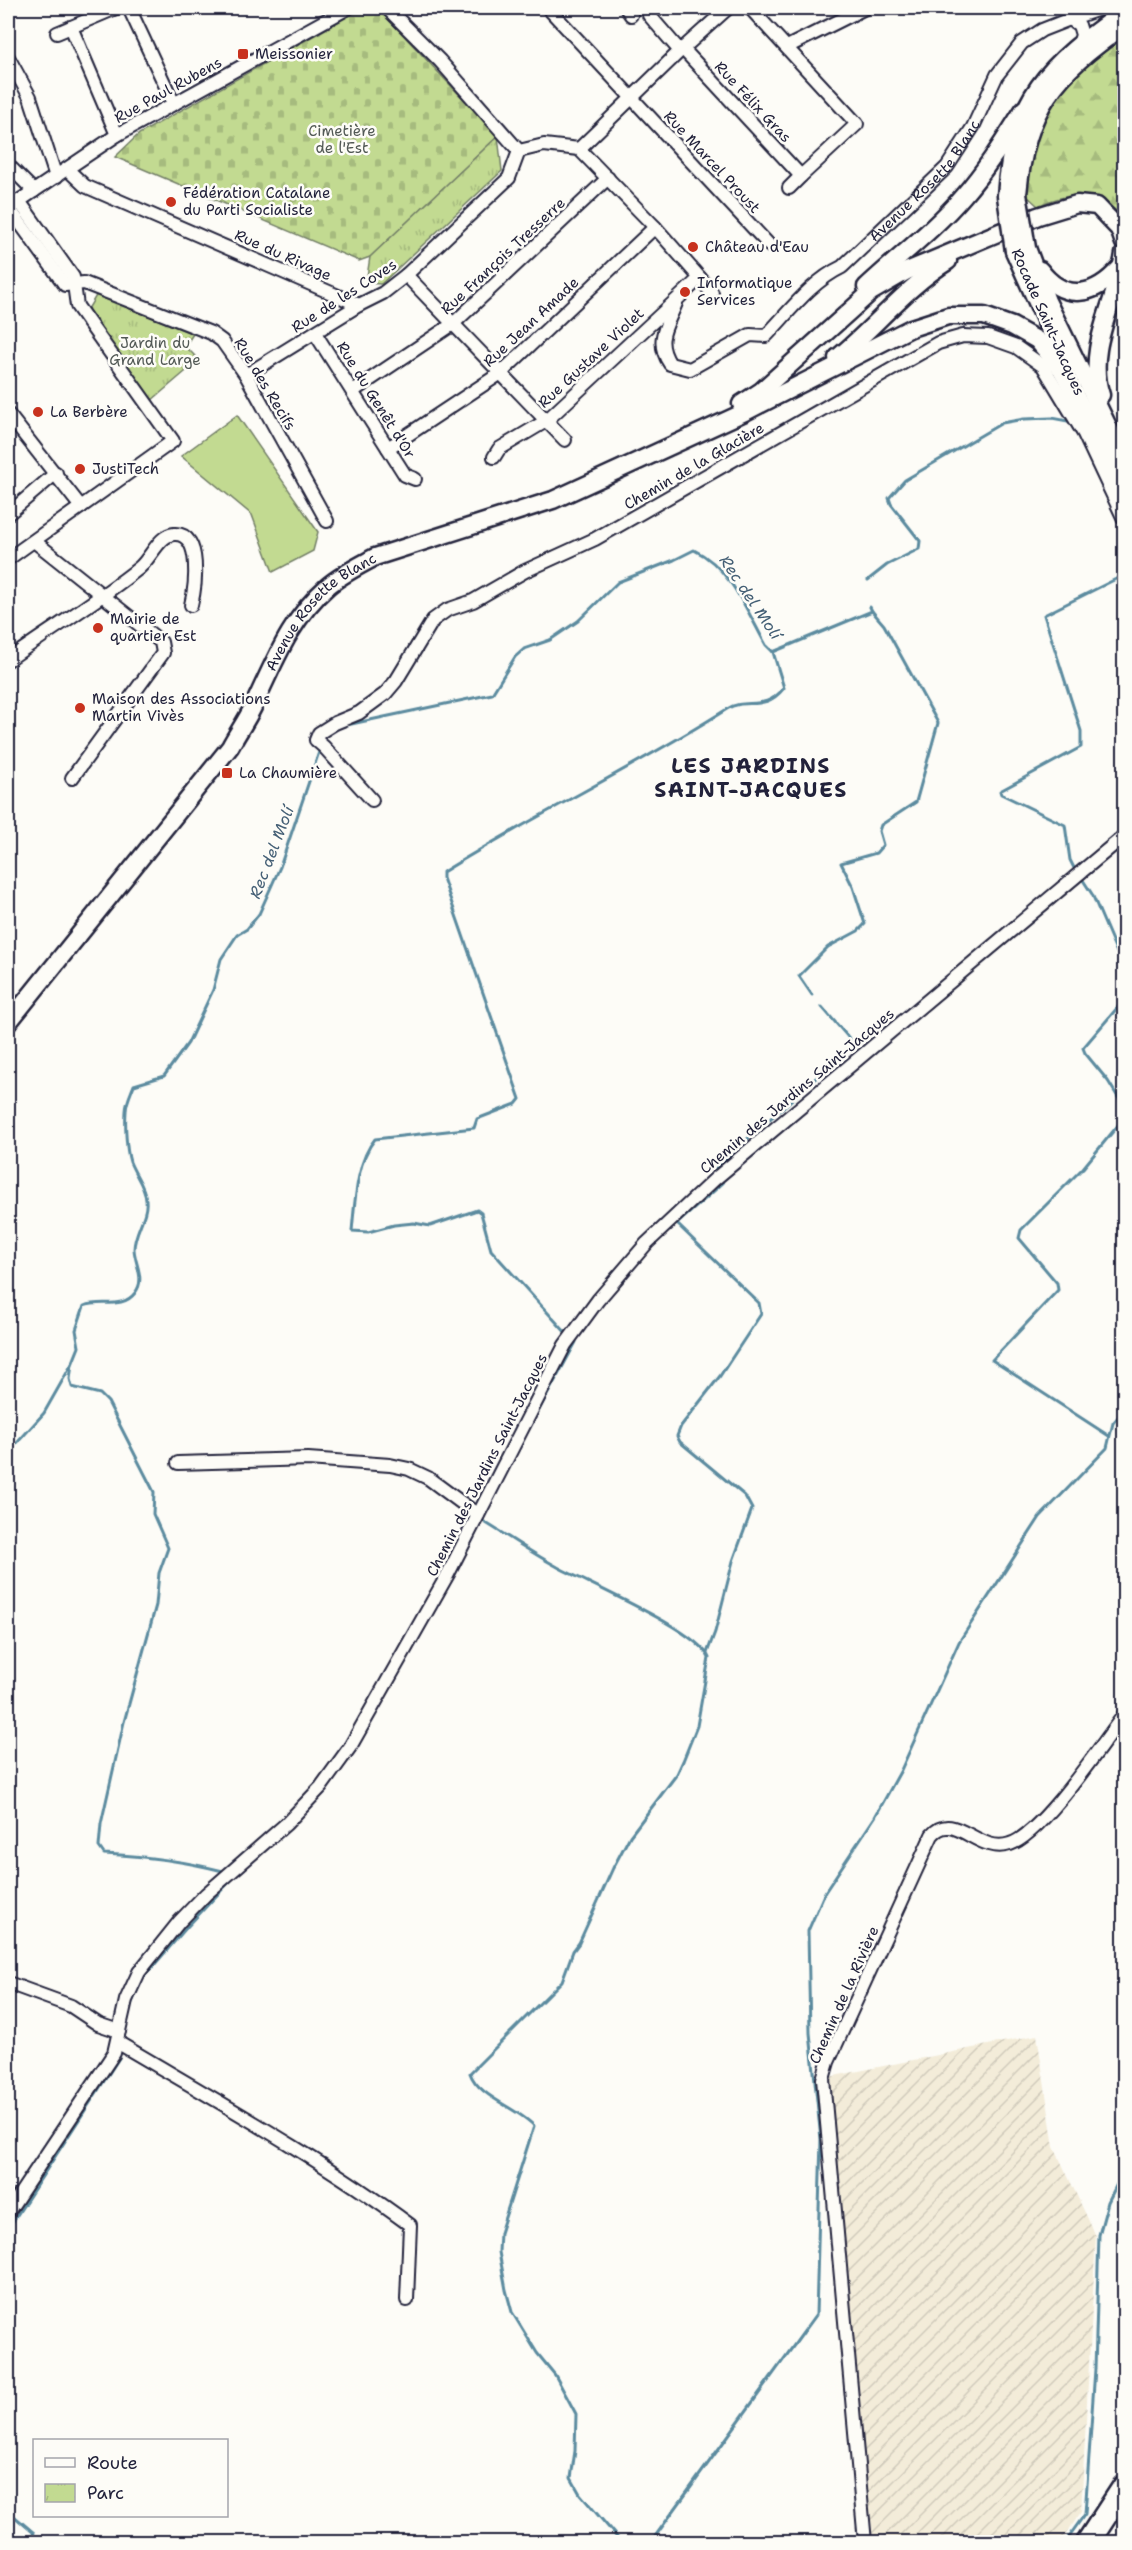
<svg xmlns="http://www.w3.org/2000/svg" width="1132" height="2550" font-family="'Shantell Sans',sans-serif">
  <defs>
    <pattern id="industrial-furrows" width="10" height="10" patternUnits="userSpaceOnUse" patternTransform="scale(1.5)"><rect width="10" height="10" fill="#f3ecd9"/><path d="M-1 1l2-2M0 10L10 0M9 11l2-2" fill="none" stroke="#d0cabb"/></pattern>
    <pattern id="forest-firs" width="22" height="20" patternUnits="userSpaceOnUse" patternTransform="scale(1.5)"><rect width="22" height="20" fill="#c2da91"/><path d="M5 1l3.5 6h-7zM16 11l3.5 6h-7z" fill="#a6bb7e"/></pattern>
    <pattern id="cemetery-stones" width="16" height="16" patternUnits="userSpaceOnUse" patternTransform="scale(1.5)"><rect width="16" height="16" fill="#c2da91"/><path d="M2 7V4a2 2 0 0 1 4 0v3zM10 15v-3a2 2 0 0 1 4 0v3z" fill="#a6bb7e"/></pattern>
    <pattern id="park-tufts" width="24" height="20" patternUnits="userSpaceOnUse" patternTransform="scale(1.5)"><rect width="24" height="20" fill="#c2da91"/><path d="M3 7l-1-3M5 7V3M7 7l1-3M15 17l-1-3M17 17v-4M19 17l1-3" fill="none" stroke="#a6bb7e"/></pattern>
  </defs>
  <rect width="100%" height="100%" fill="#fdfcf7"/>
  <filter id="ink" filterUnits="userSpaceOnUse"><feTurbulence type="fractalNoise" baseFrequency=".0167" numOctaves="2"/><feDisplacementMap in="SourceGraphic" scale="12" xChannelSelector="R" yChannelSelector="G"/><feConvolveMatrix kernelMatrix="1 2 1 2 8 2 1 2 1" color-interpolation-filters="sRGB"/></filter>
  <g filter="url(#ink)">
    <path fill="url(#industrial-furrows)" d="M1037 2035 1054 2147 1096 2236 1081 2512 1061 2542H873L829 2077Z"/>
    <path fill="#c2da91" stroke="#727e66" stroke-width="1.5" d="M237 415 318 532 313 551 273 572 252 515 181 456Z"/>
    <path fill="url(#forest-firs)" stroke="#727e66" stroke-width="1.5" d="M1124 35V221C1104 189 1069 191 1038 206L1027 196C1022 151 1047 104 1077 71 1089 57 1109 46 1124 35Z"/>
    <path fill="url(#cemetery-stones)" stroke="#727e66" stroke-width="1.5" d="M363 8H378L498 136 370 257 359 261 115 157 139 134Z"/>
    <g fill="url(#park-tufts)" stroke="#727e66" stroke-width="1.5">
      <path d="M498 136 502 171 381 284 366 283 370 257Z"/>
      <path d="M97 294 193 334 185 346 199 360 151 401 88 309Z"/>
    </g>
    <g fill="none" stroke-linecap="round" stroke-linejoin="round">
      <g stroke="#5c8b9f" stroke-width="3">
        <path d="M1122 401 1124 400"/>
        <path d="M868 580 887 565 919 549 920 541 891 504 889 498 905 480 1002 423 1024 419 1052 418 1073 422"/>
        <path d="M342 726 492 694 515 657 524 649 550 640 578 621 618 582 674 560 694 550C730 567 747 611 766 645L773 652 872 611 870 607"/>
        <path d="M1074 868 1070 860 1065 825 1001 794 1000 791 1081 747V731L1044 615 1124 575"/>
        <path d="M1081 877 1092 894 1124 969"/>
        <path d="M812 995 799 976 828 947 858 931 865 924 853 887 841 863 876 853 883 845 879 831 881 825 916 802 938 723 884 625 872 611"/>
        <path d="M1124 1000 1083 1048 1085 1053 1108 1081 1124 1107"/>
        <path d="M715 1172 716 1168 735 1150 854 1044 822 1007"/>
        <path d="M567 1334 491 1250 481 1213 477 1210 430 1226 414 1223 394 1225 368 1232 352 1231C355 1202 356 1162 375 1139L474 1128 477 1119 516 1104 520 1099 443 878V872C536 814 634 768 727 709 746 697 764 713 784 688L773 652"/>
        <path d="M72 1364 70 1379 72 1387 100 1394 108 1402 154 1492 153 1514 168 1548 159 1573 156 1605 124 1722 101 1824 99 1847 104 1854C144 1856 184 1861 223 1871"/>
        <path d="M534 1419 576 1342 574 1341"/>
        <path d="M1109 1436 992 1360 1058 1290 1057 1283 1019 1238 1021 1230 1083 1168 1124 1118"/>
        <path d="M8 1453 44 1413 73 1362 79 1347 76 1330 84 1306C100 1299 122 1310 135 1293 146 1279 135 1265 134 1249 134 1232 148 1216 146 1200 145 1186 135 1175 130 1162 126 1149 125 1125 126 1111 126 1103 131 1093 134 1085L164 1076 188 1043 213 990 221 959 237 935 247 929 259 914 280 867 320 749"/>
        <path d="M482 1517 481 1520C506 1535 530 1552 556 1566 586 1583 698 1630 709 1658L697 1726 683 1761 677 1774 630 1836 613 1868 579 1943 573 1951 562 1981 470 2073C478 2097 518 2108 534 2126L500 2233 499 2252 506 2290 512 2312 537 2353 555 2375 576 2414 575 2451 571 2478 580 2494 621 2542"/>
        <path d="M707 1653 715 1632 733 1561 752 1509 745 1496 680 1442 677 1436 681 1426 720 1376 761 1314 759 1303 677 1224 723 1183"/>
        <path d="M131 2005 142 1979 187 1927 233 1878"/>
        <path d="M8 2229 119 2058 120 2052"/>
        <path d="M8 2511 34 2533 29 2542"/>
        <path d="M651 2542 816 2315 821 2139 810 2033 808 1931 825 1892 875 1817 901 1770 959 1642 1040 1517 1107 1448 1113 1423 1124 1410"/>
        <path d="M1065 2542 1085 2514 1095 2369 1099 2235 1108 2202 1124 2170"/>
      </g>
      <defs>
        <g id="street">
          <path d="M129 8 174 104"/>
          <path d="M387 8 440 61 519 151 544 145 579 149 655 227 700 278 546 421 499 449 494 457"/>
          <path d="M548 8 770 246"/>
          <path d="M626 8 631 15"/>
          <path d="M649 15 680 51"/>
          <path d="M71 27 117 135"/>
          <path d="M57 33 116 8"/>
          <path d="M1079 44 1082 35 1079 25 1070 19 1102 8"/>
          <path d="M787 47 865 8"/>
          <path d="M683 49 801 176 857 124 750 8"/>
          <path d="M8 57 30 97 56 177"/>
          <path d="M579 149 680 51 728 8"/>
          <path d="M8 165 34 191"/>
          <path d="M67 169 85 186 359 305"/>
          <path d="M789 188 801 176"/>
          <path d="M13 205 117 135 348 8"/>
          <path d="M9 208 65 285 84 283 211 333 222 341 246 375 327 521"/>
          <path d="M406 275 565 440"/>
          <path d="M700 278 712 293"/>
          <path id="s1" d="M676 303C667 326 654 340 670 364L690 369 750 335 766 336C789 312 812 281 842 267L947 167 973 127 997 75 1022 43 1042 30 1070 19"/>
          <path d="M315 333 405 475 415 479"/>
          <path d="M246 375 359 305 383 293 406 275 509 178 519 151"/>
          <path d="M353 391 453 324 608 178"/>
          <path d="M8 414 81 507"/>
          <path d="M388 448 501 373 655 227"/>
          <path d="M8 514 56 473"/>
          <path d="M34 541 161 642 163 653 72 778"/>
          <path d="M8 559 173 441 77 306 73 277 19 201"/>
          <path d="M8 660C51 629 98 601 139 568 151 558 159 535 174 534 203 532 195 589 191 605"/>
          <path d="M372 800 324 747 316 740 319 733 335 723 359 713 385 694 396 681 433 620 447 610 473 601 525 571 595 539 938 343 963 336 988 337 1016 347 1043 366 1084 434 1124 519"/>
          <path d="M178 1463 308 1459 390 1465 409 1469 428 1478 478 1515"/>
          <path d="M8 1983 71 2006 98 2024 119 2031"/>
          <path d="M117 2042C215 2100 318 2157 410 2225L407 2300"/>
          <path d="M8 2212 114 2053 126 2000 139 1972 179 1922 206 1894 286 1824 321 1787 350 1747 448 1574 565 1345 598 1300 647 1243 715 1179 1124 836"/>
          <path d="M865 2542 823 2079 828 2062 932 1835C954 1809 978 1855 1010 1844 1042 1834 1102 1744 1124 1715"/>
        </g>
        <g id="secondary">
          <path d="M1018 194C1026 107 1055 74 1124 26"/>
          <path d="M1006 196C1013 96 1047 66 1124 11"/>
          <path d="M1027 248 1047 301 1124 459"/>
          <path d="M1014 251 1064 362"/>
          <path d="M1040 270C1065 303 1095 296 1120 268"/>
          <path d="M866 287C898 257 934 230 963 196 986 170 1005 139 1024 109"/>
          <path d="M837 358C875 327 906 287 948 261"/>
          <path d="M1101 395C1085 347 1117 302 1124 254"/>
          <path d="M741 404 761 391 871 292 907 271 1038 216 1077 204 1097 206 1119 229 1124 243"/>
          <path d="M1097 432 1124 491"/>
          <path id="s2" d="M8 1023 230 747C237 734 246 721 253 707 274 663 290 619 328 586 342 574 359 566 375 557L553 500 747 411 911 328 948 316H984L1012 326 1037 340 1061 369 1101 442"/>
        </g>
        <path id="highway" d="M1088 2542 1124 2487"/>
      </defs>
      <use href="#street" stroke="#22223b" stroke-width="16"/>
      <use href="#secondary" stroke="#22223b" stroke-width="21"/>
      <use href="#highway" stroke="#22223b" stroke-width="27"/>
      <use href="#street" stroke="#fdfcf7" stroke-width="12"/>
      <use href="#secondary" stroke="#fdfcf7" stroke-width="16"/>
      <use href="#highway" stroke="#fdfcf7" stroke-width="22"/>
      <defs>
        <g id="secondary-bridge">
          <path d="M1018 194 1027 248"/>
          <path d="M1006 196 1014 251"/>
        </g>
      </defs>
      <use href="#secondary-bridge" stroke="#22223b" stroke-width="21" stroke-linecap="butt"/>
      <use href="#secondary-bridge" stroke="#fdfcf7" stroke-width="16"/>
    </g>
  </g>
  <g fill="#c8321e" stroke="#fdfcf7" stroke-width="2">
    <rect x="237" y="48" width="12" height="12" rx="3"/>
    <circle cx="171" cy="202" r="6"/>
    <circle cx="693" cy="247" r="6"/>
    <circle cx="685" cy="292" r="6"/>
    <circle cx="38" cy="412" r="6"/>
    <circle cx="80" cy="469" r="6"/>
    <circle cx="98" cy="628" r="6"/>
    <circle cx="80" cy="708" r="6"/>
    <rect x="221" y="767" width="12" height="12" rx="3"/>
  </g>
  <g text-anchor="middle" stroke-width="5" stroke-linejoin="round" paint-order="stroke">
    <g font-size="15" fill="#22223b" stroke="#fdfcf7" text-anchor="start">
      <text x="255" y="59">Meissonier</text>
      <text x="183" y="198">Fédération Catalane<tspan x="183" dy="17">du Parti Socialiste</tspan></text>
      <text x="705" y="252">Château d'Eau</text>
      <text x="697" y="288">Informatique<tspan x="697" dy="17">Services</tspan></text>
      <text x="50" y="417">La Berbère</text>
      <text x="92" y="474">JustiTech</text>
      <text x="110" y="624">Mairie de<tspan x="110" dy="17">quartier Est</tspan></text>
      <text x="92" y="704">Maison des Associations<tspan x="92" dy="17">Martin Vivès</tspan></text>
      <text x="239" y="778">La Chaumière</text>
    </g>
    <g font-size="15" fill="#22223b" stroke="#fdfcf7">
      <text transform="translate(168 90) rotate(-29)" y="5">Rue Paul Rubens</text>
      <text transform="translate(753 102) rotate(47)" y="5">Rue Félix Gras</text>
      <text transform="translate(712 162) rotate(47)" y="5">Rue Marcel Proust</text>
      <text dy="5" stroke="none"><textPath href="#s1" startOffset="394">Avenue Rosette Blanc</textPath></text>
      <text transform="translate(283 255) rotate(24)" y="5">Rue du Rivage</text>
      <text transform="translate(503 256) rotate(-43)" y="5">Rue François Tresserre</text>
      <text transform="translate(344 296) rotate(-33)" y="5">Rue de les Coves</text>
      <text transform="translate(531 322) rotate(-43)" y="5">Rue Jean Amade</text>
      <text transform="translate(1048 322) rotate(66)" y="5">Rocade Saint-Jacques</text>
      <text transform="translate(591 358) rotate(-43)" y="5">Rue Gustave Violet</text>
      <text transform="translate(265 384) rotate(59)" y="5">Rue des Recifs</text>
      <text transform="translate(376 400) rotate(58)" y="5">Rue du Genêt d'Or</text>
      <text transform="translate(694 466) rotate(-30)" y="5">Chemin de la Glacière</text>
      <text dy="5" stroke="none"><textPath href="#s2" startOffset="520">Avenue Rosette Blanc</textPath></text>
      <text transform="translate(797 1091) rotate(-40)" y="5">Chemin des Jardins Saint-Jacques</text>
      <text transform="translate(487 1465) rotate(-63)" y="5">Chemin des Jardins Saint-Jacques</text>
      <text transform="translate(844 1995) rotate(-66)" y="5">Chemin de la Rivière</text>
    </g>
    <g font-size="15" fill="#525955" stroke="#fdfcf7">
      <text x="342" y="136">Cimetière<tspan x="342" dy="17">de l'Est</tspan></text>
      <text x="155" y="348">Jardin du<tspan x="155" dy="17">Grand Large</tspan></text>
    </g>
    <g font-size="16" font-style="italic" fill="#445f75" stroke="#fdfcf7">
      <text transform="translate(751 597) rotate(56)" y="6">Rec del Molí</text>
      <text transform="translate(271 852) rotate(-69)" y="6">Rec del Molí</text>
    </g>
    <g font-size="21" font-weight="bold" letter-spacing="1.5" fill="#22223b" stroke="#fdfcf7">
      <text x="751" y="773">LES JARDINS<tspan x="751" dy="24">SAINT-JACQUES</tspan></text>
    </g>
  </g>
  <rect width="1132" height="2550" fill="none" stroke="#fdfcf7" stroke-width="30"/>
  <rect x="15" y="15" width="1102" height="2520" fill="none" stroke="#22223b" stroke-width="2" filter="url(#ink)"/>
  <rect x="33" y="2439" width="195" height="78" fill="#fdfcf7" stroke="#a5a5ac" stroke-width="1.5"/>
  <rect x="45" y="2458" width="30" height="9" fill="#fdfcf7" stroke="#a5a5ac" stroke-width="1.5"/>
  <text x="87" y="2469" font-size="18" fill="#22223b">Route</text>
  <rect x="45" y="2484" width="30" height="18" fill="url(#park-tufts)" stroke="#a5a5ac" stroke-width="1.5"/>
  <text x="87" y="2499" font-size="18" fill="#22223b">Parc</text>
</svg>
